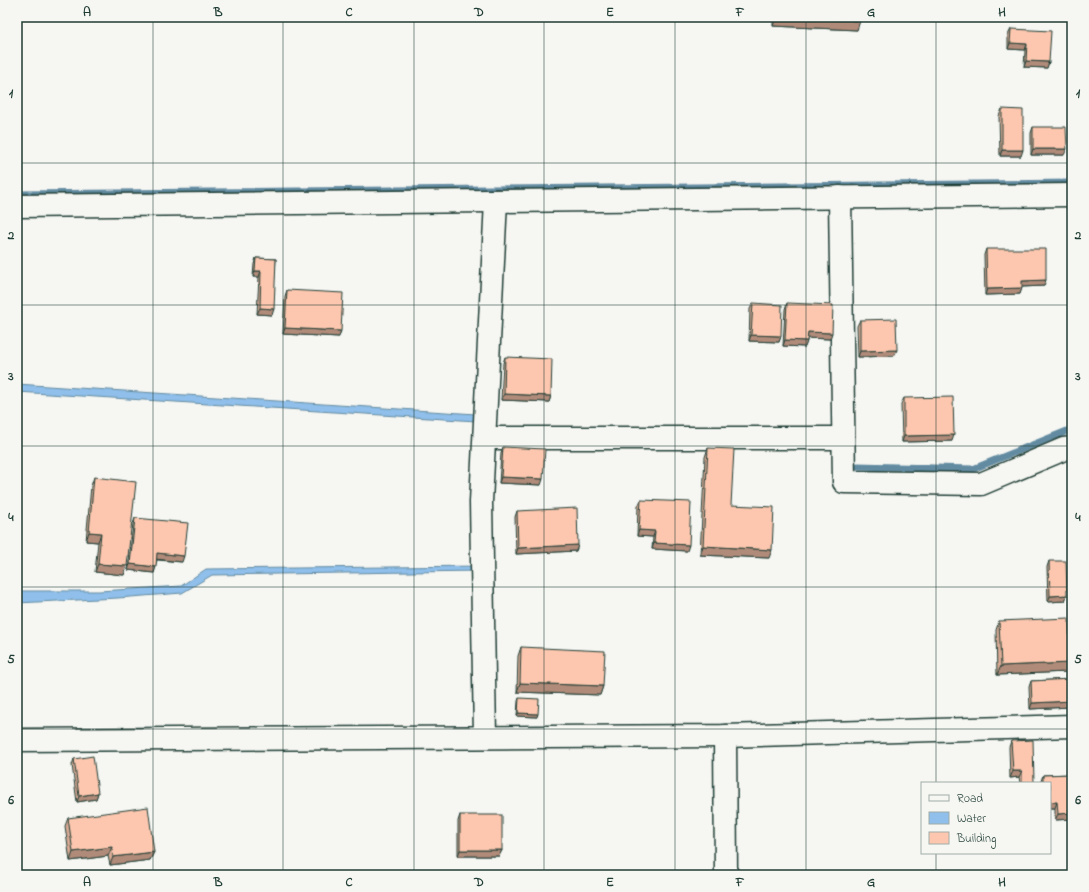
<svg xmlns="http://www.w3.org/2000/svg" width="1089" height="892" font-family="'Indie Flower',sans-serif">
  <rect width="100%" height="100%" fill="#f6f6f2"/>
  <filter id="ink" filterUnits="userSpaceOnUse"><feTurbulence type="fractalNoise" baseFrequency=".025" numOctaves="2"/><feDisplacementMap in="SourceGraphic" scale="8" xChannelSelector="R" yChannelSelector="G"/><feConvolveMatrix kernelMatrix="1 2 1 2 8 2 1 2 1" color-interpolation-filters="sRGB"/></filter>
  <g filter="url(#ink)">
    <g fill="#8fbfea" stroke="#628ba1">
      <path d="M17 384 476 414V421L17 392Z"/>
      <path d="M480 566 479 571 212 575 182 593 118 598 17 603V591H99L181 586 206 569Z"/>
    </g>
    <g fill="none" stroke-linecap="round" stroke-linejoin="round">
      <g stroke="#628ba1" stroke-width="7">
        <path d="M17 194 1072 183"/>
        <path d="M858 466 973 469 1072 429"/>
      </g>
      <defs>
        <g id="minor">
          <path d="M840 197 844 482 981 484 1064 449 1072 448"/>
          <path d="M17 206 1072 195"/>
          <path d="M485 438H843"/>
          <path d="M485 736 481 502 496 201"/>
          <path d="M725 736 726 875"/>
          <path d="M17 740 725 736 1072 726"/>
        </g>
      </defs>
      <use href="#minor" stroke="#1f3d34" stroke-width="25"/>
      <use href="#minor" stroke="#f6f6f2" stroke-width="22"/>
    </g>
    <g fill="#daab96" stroke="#1f3d34">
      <path d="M773 17H860L857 30 773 26Z"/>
      <path d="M1011 29 1049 62 1047 68 1024 67 1025 50 1008 49V35Z"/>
      <path d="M1002 109 1021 156H1000L999 116Z"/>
      <path d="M1033 127 1064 155H1031V133Z"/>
      <path d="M986 249 1044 286 1022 287 1020 294 985 295 984 255Z"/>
      <path d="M256 258 276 259 272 315 257 314 259 277H253L254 264Z"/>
      <path d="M287 290 339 337 283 334 285 296Z"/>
      <path d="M753 303 781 336 779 342 749 341 750 309Z"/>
      <path d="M787 303 830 339 807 338V341L805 347 783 346 785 309Z"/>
      <path d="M860 320 894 356 858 357 857 326Z"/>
      <path d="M505 357 551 396 549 402 501 400 503 363Z"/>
      <path d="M904 398 952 441 902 442 901 404Z"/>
      <path d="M503 447 541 485 499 483 501 453Z"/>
      <path d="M708 448 731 505 769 558 700 555 705 457Z"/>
      <path d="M94 477 124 575 95 572 98 542 86 541 91 486Z"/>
      <path d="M641 500 687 551 652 549 653 537 637 536 638 506Z"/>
      <path d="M517 511 578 545 576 551 516 554 515 517Z"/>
      <path d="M135 518 182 562 157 560 154 573 128 570 133 524Z"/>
      <path d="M1049 561 1067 595 1065 601 1048 602 1047 567Z"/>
      <path d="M999 621 1070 663 1067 672 997 675 996 630Z"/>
      <path d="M521 647 603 686 600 695 517 692 518 656Z"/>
      <path d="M1072 679V704L1071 707 1030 709 1029 687 1031 681Z"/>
      <path d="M519 698 537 717 517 716 518 701Z"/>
      <path d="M1011 741 1034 783H1020L1019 777 1010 778 1009 747Z"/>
      <path d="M74 759 98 793 96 799 77 802 72 765Z"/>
      <path d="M1072 774V819L1055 820V808H1050V783H1041V781L1043 775Z"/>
      <path d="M460 815 502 850 499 856H458V821Z"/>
      <path d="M68 818 154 852 150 860 110 865 108 856 70 861 65 826Z"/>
    </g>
    <g fill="#b18b7a" stroke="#1f3d34">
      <path d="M776 17 860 21 857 30 773 26Z"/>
      <path d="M1010 43 1027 44 1025 50 1008 49Z"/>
      <path d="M1026 61 1049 62 1047 68 1024 67Z"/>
      <path d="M1033 149H1067L1064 155H1031Z"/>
      <path d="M1002 150H1023L1021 156H1000Z"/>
      <path d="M255 271H261L259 277H253Z"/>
      <path d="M1046 280 1044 286 1020 287 1022 281Z"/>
      <path d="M1022 288 1020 294 985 295 987 289Z"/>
      <path d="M260 308 274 309 272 315 257 314Z"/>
      <path d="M285 328 341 331 339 337 283 334Z"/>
      <path d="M808 332 832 333 830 339 805 338Z"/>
      <path d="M751 335 781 336 779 342 749 341Z"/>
      <path d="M785 340 807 341 805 347 783 346Z"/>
      <path d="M897 350 894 356 858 357 860 351Z"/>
      <path d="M504 394 551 396 549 402 501 400Z"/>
      <path d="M954 435 952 441 902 442 904 436Z"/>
      <path d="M501 477 543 479 541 485 499 483Z"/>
      <path d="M639 530 655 531 653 537 637 536Z"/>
      <path d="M89 532 101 533 98 542 86 541Z"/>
      <path d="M654 543 689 545 687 551 652 549Z"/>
      <path d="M578 545 576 551 516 554 518 548Z"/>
      <path d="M703 546 772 550 769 558 700 555Z"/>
      <path d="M157 553 184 556 182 562 155 559Z"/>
      <path d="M98 564 127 566 124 575 95 572Z"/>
      <path d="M130 564 156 567 154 573 128 570Z"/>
      <path d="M1067 595 1065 601 1048 602 1050 596Z"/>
      <path d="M1070 663 1067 672 997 675 1001 666Z"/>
      <path d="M520 683 603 686 600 695 517 692Z"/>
      <path d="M1072 701V704L1071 707 1030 709 1032 703Z"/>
      <path d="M518 713 538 714 537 717 517 716Z"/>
      <path d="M1013 771H1022L1019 777 1010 778Z"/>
      <path d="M98 793 96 799 77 802 79 796Z"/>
      <path d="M1050 802H1057L1055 808H1050Z"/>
      <path d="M1072 813V819L1055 820 1058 814Z"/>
      <path d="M112 847 108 856 70 861 73 852Z"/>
      <path d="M460 850H502L499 856H458Z"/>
      <path d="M154 852 150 860 110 865 113 857Z"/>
    </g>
    <g fill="#fdc7af" stroke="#1f3d34">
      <path d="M779 17H860V21Z"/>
      <path d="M1011 29 1051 31 1049 62 1026 61 1027 44 1010 43Z"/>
      <path d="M1002 109 1023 110V150H1002Z"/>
      <path d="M1033 127H1066L1067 149H1033Z"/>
      <path d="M986 249H1046V280L1022 281V288L987 289Z"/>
      <path d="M256 258 276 259 274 309 260 308 261 271H255Z"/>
      <path d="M287 290 343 293 341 331 285 328Z"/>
      <path d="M753 303 782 305 781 336 751 335Z"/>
      <path d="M787 303 833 305 832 333 808 332 807 341 785 340Z"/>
      <path d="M896 319 897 350 860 351V320Z"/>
      <path d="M505 357 552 359 551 396 504 394Z"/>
      <path d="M953 397 954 435 904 436V398Z"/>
      <path d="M503 447 545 449 543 479 501 477Z"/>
      <path d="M708 448 734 449 731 505 774 507 772 550 703 546Z"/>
      <path d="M94 477 136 482 127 566 98 564 101 533 89 532Z"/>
      <path d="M641 500 691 502 689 545 654 543 655 531 639 530Z"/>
      <path d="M577 508 578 545 518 548 517 511Z"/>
      <path d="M135 518 188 523 184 556 157 553 156 567 130 564Z"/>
      <path d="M1049 561H1066L1067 595 1050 596Z"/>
      <path d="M1069 618 1070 663 1001 666 999 621Z"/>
      <path d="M521 647 605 651 603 686 520 683Z"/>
      <path d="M1072 679V701L1032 703 1031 681Z"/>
      <path d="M519 698 539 699 538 714 518 713Z"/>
      <path d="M1033 740 1034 783H1022V771H1013L1011 741Z"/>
      <path d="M93 756 98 793 79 796 74 759Z"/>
      <path d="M1072 774V813L1058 814 1057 802H1050V783H1043V775Z"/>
      <path d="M148 807 154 852 113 857 112 847 73 852 68 818Z"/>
      <rect x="460" y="815" width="42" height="35"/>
    </g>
  </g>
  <path fill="none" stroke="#1f3d34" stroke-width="1" stroke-opacity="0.55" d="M153 17V875M283 17V875M414 17V875M544 17V875M675 17V875M806 17V875M936 17V783M17 163H1072M17 305H1072M17 446H1072M17 587H1072M17 729H1072M936 853V875"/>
  <rect width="1089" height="892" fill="none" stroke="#f6f6f2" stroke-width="44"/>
  <rect x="921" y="782" width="130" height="72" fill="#f6f6f2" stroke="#a0aca6"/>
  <rect x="929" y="795" width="20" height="6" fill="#f6f6f2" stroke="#a0aca6"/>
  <text x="957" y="802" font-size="12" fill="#1f3d34">Road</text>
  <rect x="929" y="812" width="20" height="12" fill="#8fbfea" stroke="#a0aca6"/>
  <text x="957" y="822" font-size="12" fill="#1f3d34">Water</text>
  <rect x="929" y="832" width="20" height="12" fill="#fdc7af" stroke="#a0aca6"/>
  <text x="957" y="842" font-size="12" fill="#1f3d34">Building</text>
  <rect x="22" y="22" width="1045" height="848" fill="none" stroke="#1f3d34" stroke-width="1.5"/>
  <g font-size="13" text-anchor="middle" font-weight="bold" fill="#1f3d34">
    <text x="87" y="16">A</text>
    <text x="218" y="16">B</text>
    <text x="349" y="16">C</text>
    <text x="479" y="16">D</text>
    <text x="610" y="16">E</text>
    <text x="740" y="16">F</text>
    <text x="871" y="16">G</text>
    <text x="1002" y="16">H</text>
    <text x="11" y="97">1</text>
    <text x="1078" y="97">1</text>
    <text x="11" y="239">2</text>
    <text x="1078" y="239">2</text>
    <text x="11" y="380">3</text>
    <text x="1078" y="380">3</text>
    <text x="11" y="521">4</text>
    <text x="1078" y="521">4</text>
    <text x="11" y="663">5</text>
    <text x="1078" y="663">5</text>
    <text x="11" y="804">6</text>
    <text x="1078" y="804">6</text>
    <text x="87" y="886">A</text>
    <text x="218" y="886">B</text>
    <text x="349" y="886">C</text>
    <text x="479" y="886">D</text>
    <text x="610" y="886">E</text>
    <text x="740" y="886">F</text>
    <text x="871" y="886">G</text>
    <text x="1002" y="886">H</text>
  </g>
</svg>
